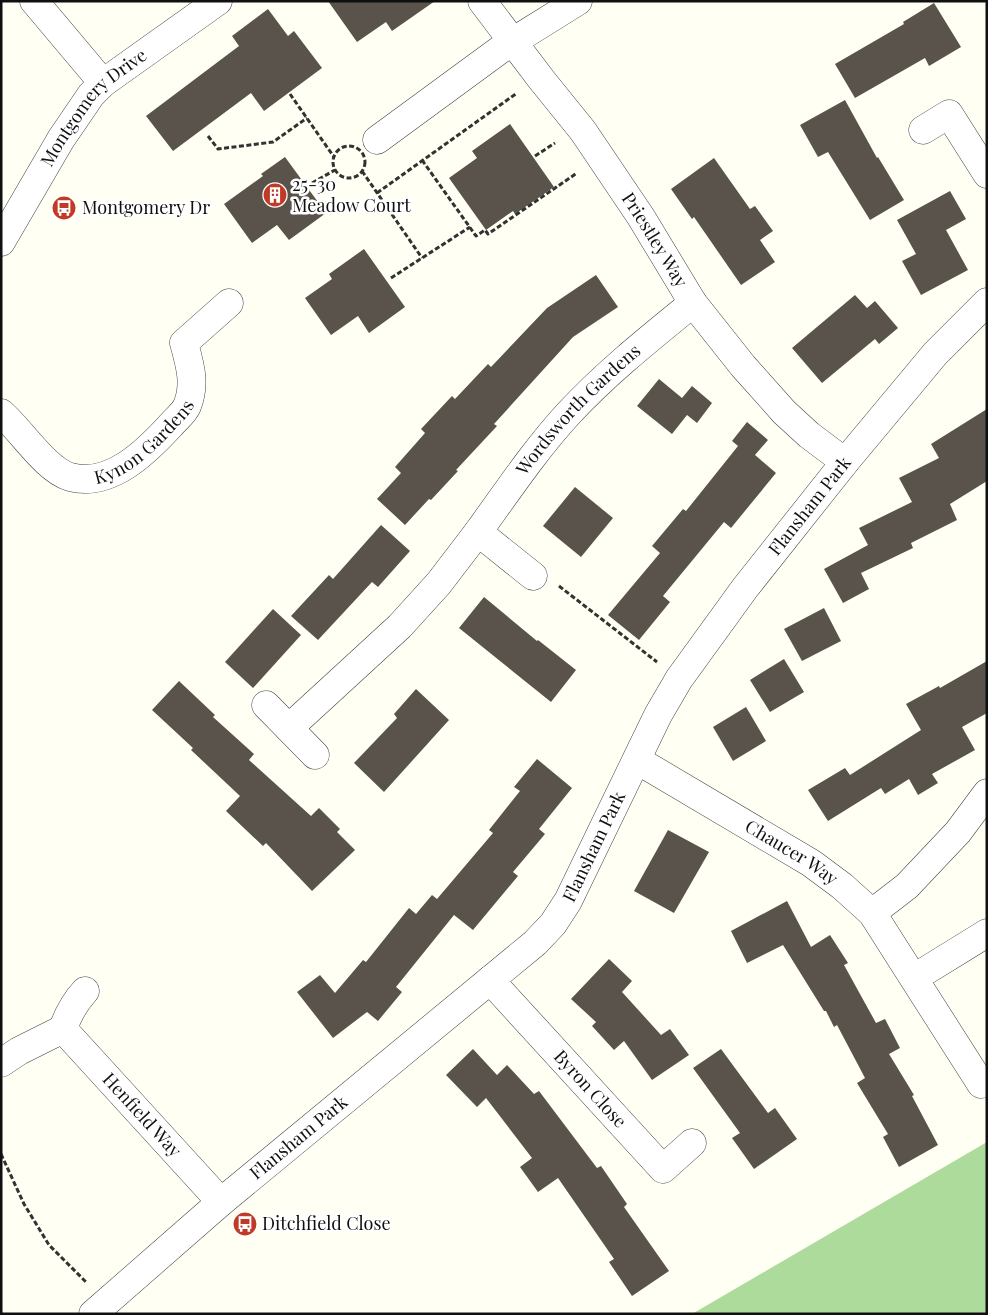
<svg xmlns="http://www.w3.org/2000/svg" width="988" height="1315" font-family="'Playfair Display',serif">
  <rect width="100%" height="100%" fill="#fffff3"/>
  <path fill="#addb9b" d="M987 1142V1314H692Z"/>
  <g fill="#59534c">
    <path d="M328 1H435L392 31 386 22 357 42Z"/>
    <path d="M934 3 961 47 929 66 925 58 855 98 835 64 904 24 903 22Z"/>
    <path d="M268 9 288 36 294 31 322 68 264 111 251 93 173 151 146 116 239 46 232 36Z"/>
    <path d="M845 100 877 158 878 157 904 200 870 220 828 152 818 157 800 125Z"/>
    <path d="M510 124 554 187 515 214 513 211 486 230 449 178 477 158 472 151Z"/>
    <path d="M285 157 326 213 289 240 277 225 252 243 224 204 263 176 261 174Z"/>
    <path d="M714 158 750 209 755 206 773 231 760 240 775 262 741 285 694 217 692 219 671 189Z"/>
    <path d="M950 191 966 219 946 230 968 270 921 295 902 261 916 254 897 220Z"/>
    <path d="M364 249 405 307 369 333 358 316 331 335 305 298 332 279 329 274Z"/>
    <path d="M596 275 618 307 573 337 494 424 497 426 456 470 458 471 431 500 429 499 405 525 377 499 401 473 395 467 425 433 421 429 452 396 455 399 488 364 491 367 547 308Z"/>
    <path d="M855 295 867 308 875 301 898 328 879 344 875 339 822 383 792 348Z"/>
    <path d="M659 379 682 398 692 386 712 403 697 423 687 415 672 434 637 406Z"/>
    <path d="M987 409V481L950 504 957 520 911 543 913 548 861 573 869 589 843 603 824 569 868 545 859 528 912 502 899 478 939 458 931 444Z"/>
    <path d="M747 422 768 440 755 455 776 473 731 528 724 522 663 596 670 602 639 640 608 615 660 553 652 546 683 509 686 511 738 446 732 441Z"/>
    <path d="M575 487 613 518 581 557 543 526Z"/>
    <path d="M381 525 410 551 378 587 372 582 318 640 291 616 329 575 333 579Z"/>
    <path d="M484 597 537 641 538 640 576 670 551 702 459 628Z"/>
    <path d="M824 608 841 641 802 661 784 629Z"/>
    <path d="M273 609 301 635 253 688 225 662Z"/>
    <path d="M784 659 804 692 770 712 750 680Z"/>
    <path d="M987 661V713L962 727 975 750 932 774 938 783 918 795 909 779 885 794 881 788 828 821 808 790 845 768 850 775 921 730 906 704 939 686 940 688Z"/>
    <path d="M179 681 215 715 213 717 254 754 249 760 311 816 319 808 340 829 337 832 355 850 312 891 266 843 263 846 226 811 240 796 191 750 193 748 152 710Z"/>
    <path d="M416 689 449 720 384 792 354 763 397 718 394 714Z"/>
    <path d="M746 707 766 741 733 761 713 727Z"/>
    <path d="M537 759 572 788 539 829 545 834 513 872 518 876 473 930 454 915 396 987 402 992 378 1021 367 1012 333 1038 297 992 320 975 335 993 363 960 366 962 409 908 416 914 432 895 437 899 493 833 489 830 520 791 514 787Z"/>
    <path d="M668 830 709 852 674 913 634 891Z"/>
    <path d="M787 901 811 947 830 935 848 963 844 965 876 1023 885 1019 900 1048 889 1054 914 1095 912 1096 938 1145 899 1167 883 1137 888 1134 857 1083 865 1078 837 1025 834 1027 826 1011H824L783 945 747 963 731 931Z"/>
    <path d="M609 959 632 981 622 992 661 1035 670 1029 689 1055 652 1080 624 1041 614 1050 592 1026 596 1022 571 999Z"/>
    <path d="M473 1049 497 1075 507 1065 534 1094 539 1091 597 1168 601 1166 627 1204 624 1207 669 1271 632 1296 609 1262 614 1259 558 1178 538 1192 520 1167 532 1158 486 1098 477 1107 446 1075Z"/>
    <path d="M721 1049 768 1113 775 1108 797 1139 754 1169 732 1138 740 1133 693 1068Z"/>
  </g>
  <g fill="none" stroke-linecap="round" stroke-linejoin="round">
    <defs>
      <g id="minor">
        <path d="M34 1 103 83"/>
        <path id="s1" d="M482 1 541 79 583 131 641 217 693 303 743 366 784 412 809 435 845 462"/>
        <path d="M923 130 949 114 987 174"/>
        <path d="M377 140 501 49 578 1"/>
        <path id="s2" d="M1 242 61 139 91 95 103 83 218 1"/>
        <path id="s3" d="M1 413C22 431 45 469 70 477 110 488 146 452 170 426 175 420 184 413 187 406 196 384 190 365 184 343L229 303"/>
        <path id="s4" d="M533 576 478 532C507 492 535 450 568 414 606 373 650 338 693 303"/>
        <path d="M266 705 315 755"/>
        <path d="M289 728 400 626 439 583 478 532"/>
        <path id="s5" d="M637 760 811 863 842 886 872 913 981 1084"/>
        <path d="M872 913 907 886 958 832 987 793"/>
        <path d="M914 978 987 933"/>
        <path id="s6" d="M490 980 663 1169 692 1143"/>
        <path id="s7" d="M85 991C74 1003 68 1014 63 1029L221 1202"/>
        <path d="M1 1063 19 1051 63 1029"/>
        <path id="s8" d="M93 1314 221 1202 535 943 553 924 568 901 658 715 679 679 745 588 845 462 935 354 987 302"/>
      </g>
    </defs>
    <use href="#minor" stroke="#434343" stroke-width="29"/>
    <g stroke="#323232" stroke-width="3" stroke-dasharray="5 2.5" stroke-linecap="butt">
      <path d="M290 94 334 157"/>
      <path d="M208 136 218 149 273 142 307 118"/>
      <circle cx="349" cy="162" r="16"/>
      <path d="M535 156 555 143"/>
      <path d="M422 160 476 236 485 230 488 234 577 173"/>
      <path d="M362 171 422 258"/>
      <path d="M312 183 335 170"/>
      <path d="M377 193 517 93"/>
      <path d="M391 278 470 227"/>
      <path d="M559 586 657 662"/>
      <path d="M1 1154 24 1204 49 1245 86 1282"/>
    </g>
    <use href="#minor" stroke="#fff" stroke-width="28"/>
  </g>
  <defs>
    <symbol id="building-disc" viewBox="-11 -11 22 22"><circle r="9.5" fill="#c13a27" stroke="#fff"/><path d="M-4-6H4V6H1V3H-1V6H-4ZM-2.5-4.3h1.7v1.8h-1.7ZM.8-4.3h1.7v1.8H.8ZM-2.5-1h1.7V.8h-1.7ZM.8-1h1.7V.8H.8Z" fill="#fff"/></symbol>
    <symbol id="bus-disc" viewBox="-11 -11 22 22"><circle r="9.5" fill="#c13a27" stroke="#fff"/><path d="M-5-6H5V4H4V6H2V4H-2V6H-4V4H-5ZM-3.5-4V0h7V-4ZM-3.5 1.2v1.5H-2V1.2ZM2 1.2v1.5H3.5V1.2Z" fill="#fff"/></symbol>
  </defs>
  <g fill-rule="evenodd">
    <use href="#building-disc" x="261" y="181" width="28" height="28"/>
    <use href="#bus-disc" x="50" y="194" width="28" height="28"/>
    <use href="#bus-disc" x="231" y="1210" width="28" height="28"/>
  </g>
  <g text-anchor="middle" stroke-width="5" stroke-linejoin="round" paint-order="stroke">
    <g font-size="18" fill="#101010" stroke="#fff">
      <text dy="6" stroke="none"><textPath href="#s2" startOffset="165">Montgomery Drive</textPath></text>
      <text dy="6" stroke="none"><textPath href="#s1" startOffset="295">Priestley Way</textPath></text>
      <text dy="6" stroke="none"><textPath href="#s4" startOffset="229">Wordsworth Gardens</textPath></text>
      <text dy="6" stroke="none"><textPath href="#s3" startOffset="182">Kynon Gardens</textPath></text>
      <text dy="6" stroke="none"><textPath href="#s8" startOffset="1096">Flansham Park</textPath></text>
      <text dy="6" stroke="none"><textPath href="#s8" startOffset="691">Flansham Park</textPath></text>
      <text dy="6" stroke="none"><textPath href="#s5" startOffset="180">Chaucer Way</textPath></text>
      <text dy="6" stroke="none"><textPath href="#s6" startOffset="148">Byron Close</textPath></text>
      <text dy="6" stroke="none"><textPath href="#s7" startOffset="161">Henfield Way</textPath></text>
      <text dy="6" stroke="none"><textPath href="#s8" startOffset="271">Flansham Park</textPath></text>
    </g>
    <g font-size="18" fill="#101010" stroke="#fff" text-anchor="start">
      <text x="292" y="191">25-30<tspan x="292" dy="21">Meadow Court</tspan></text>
      <text x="82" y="214">Montgomery Dr</text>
      <text x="262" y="1230">Ditchfield Close</text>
    </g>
  </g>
  <rect width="988" height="1315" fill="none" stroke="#101010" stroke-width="5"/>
</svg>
